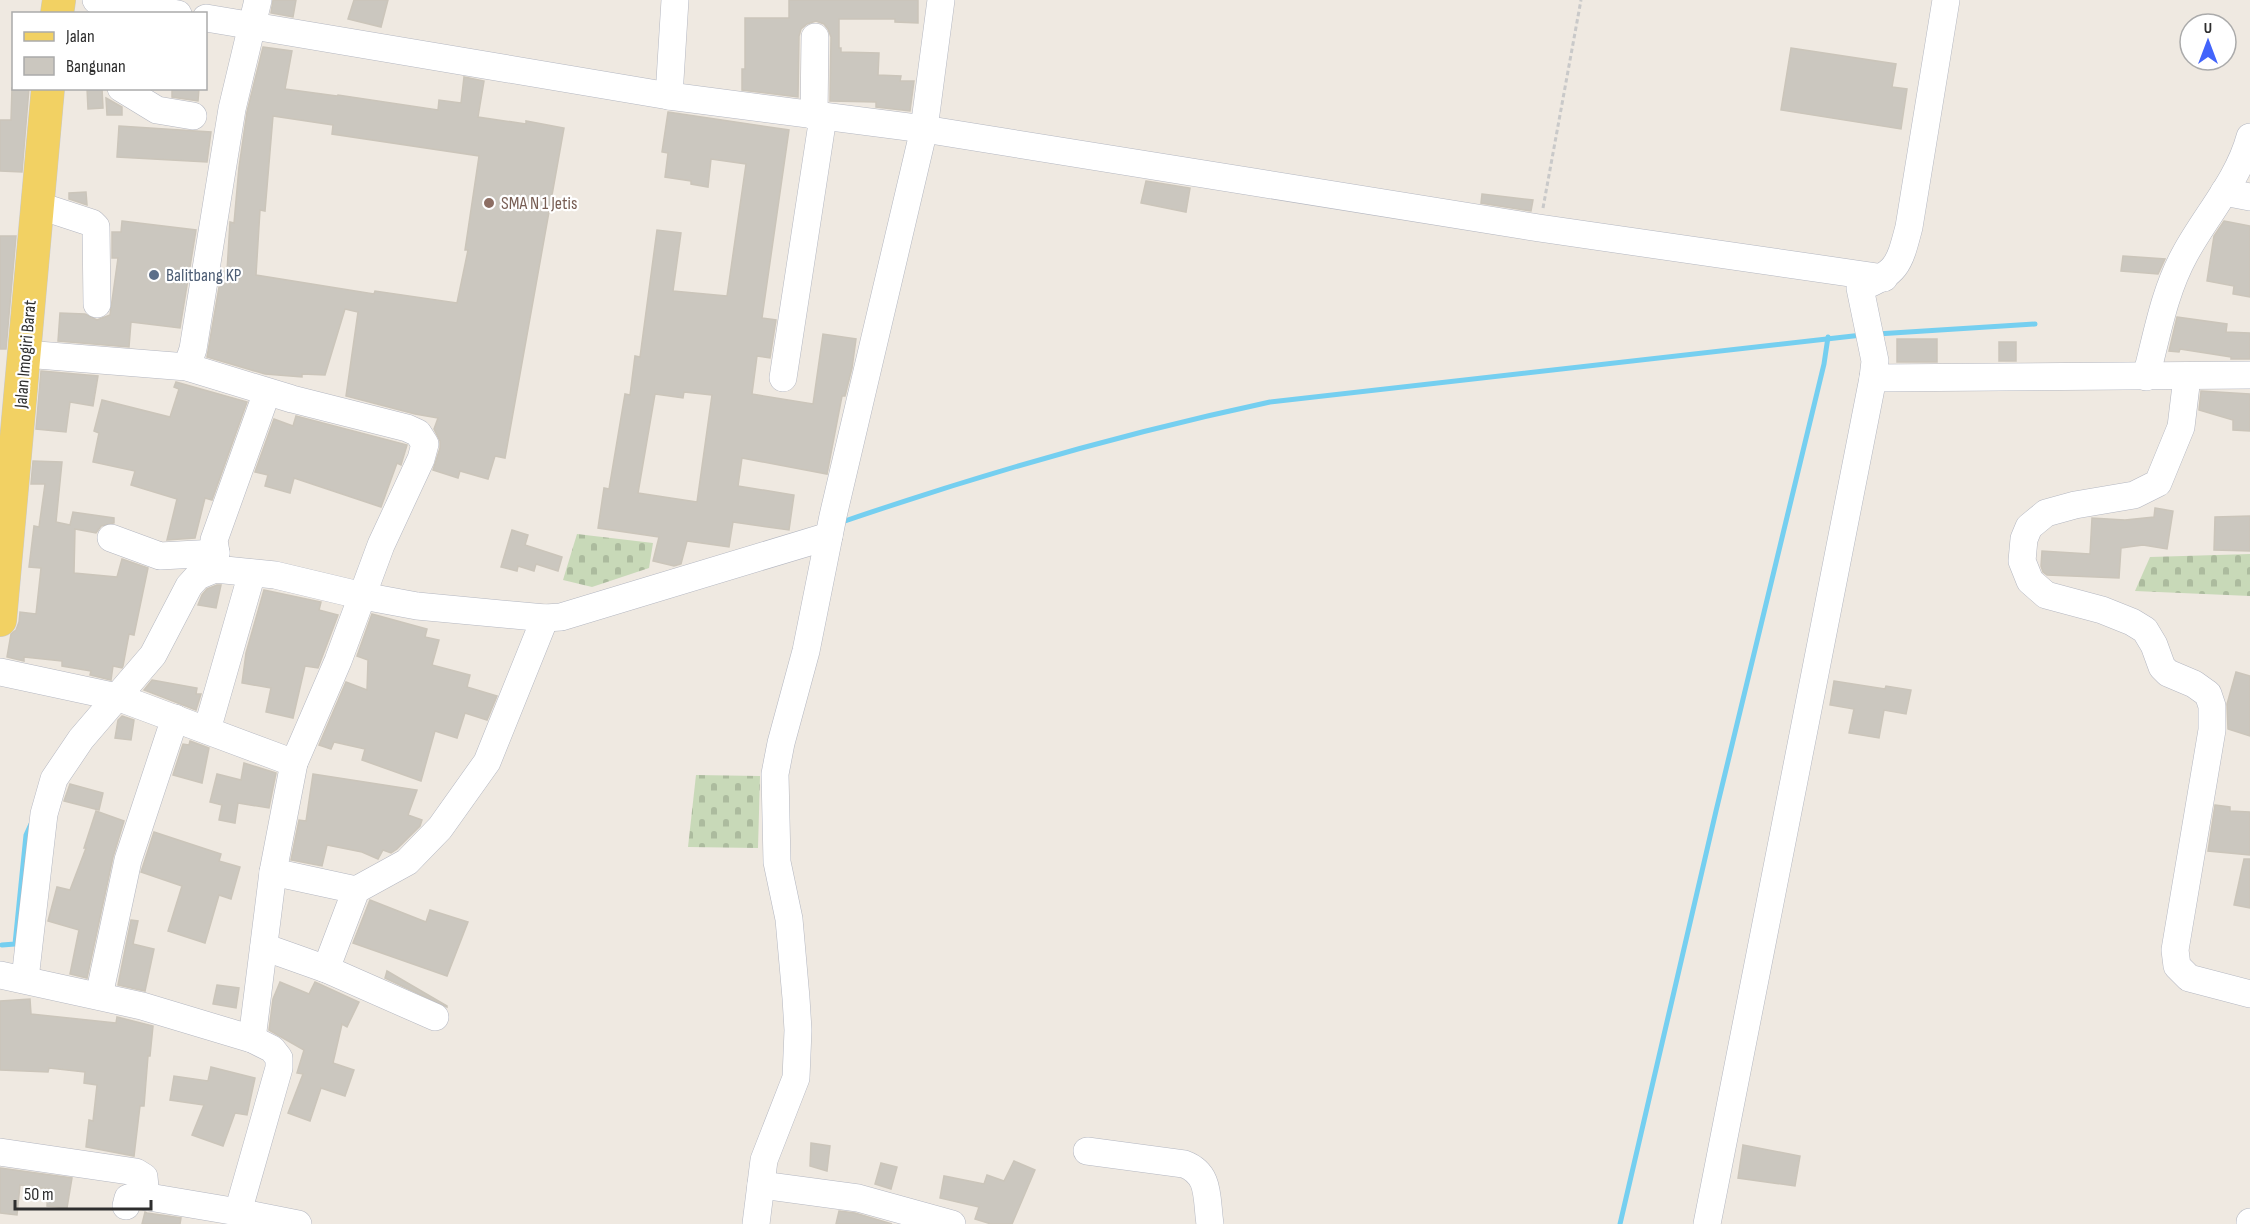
<svg xmlns="http://www.w3.org/2000/svg" width="2250" height="1224" font-family="'Sofia Sans Condensed',sans-serif">
  <defs>
    <pattern id="cemetery-stones" width="16" height="16" patternUnits="userSpaceOnUse" patternTransform="scale(1.5)"><rect width="16" height="16" fill="#c8d9b8"/><path d="M2 7V4a2 2 0 0 1 4 0v3zM10 15v-3a2 2 0 0 1 4 0v3z" fill="#acbb9e"/></pattern>
  </defs>
  <rect width="100%" height="100%" fill="#efe9e1"/>
  <g fill="url(#cemetery-stones)">
    <path d="M577 534 653 543 649 568 592 587 563 580Z"/>
    <path d="M2250 554V596L2135 591 2150 557Z"/>
    <path d="M696 775 760 776 758 848 688 847Z"/>
  </g>
  <g fill="none" stroke-linecap="round" stroke-linejoin="round">
    <g stroke="#75cff0" stroke-width="5">
      <path d="M1877 334 2035 324"/>
      <path d="M842 522C982 474 1125 433 1270 402L1862 335"/>
      <path d="M2 945 15 944 26 835 31 824"/>
      <path d="M1620 1224 1716 811 1824 364 1828 337"/>
    </g>
  </g>
  <g fill="#cbc7bf" stroke="#cbc5ba" stroke-width="1.5" fill-rule="evenodd">
    <path d="M273 0H296L293 17 271 13Z"/>
    <path d="M354 0H388L381 27 348 19Z"/>
    <path d="M789 0H918V23L895 22V19H839V48H841V52L879 53 878 75 901 76 900 81H914L910 111 876 107V102L830 101 831 37 828 29 824 24 816 21 807 24 801 29 799 36 798 97 742 90V69H745V18H789Z"/>
    <path d="M263 47 292 51 285 89 337 96 338 95 438 110 439 100 461 103 464 77 484 81 478 117 526 124V121L564 128 505 458 495 456 488 479 460 471 458 478 433 470 440 448V441L434 429 438 418 415 414 346 396 358 312 345 309 325 375 302 374V377L265 374 207 357 222 270 227 271 230 222 234 223 239 167 247 112ZM273 116 333 125 332 134 479 156 465 250H468L457 303 375 291 374 294 256 275 260 210 265 211Z"/>
    <path d="M1791 48 1896 64 1892 87 1907 89 1901 129 1781 110Z"/>
    <path d="M12 88H29L22 172 0 171V120H11Z"/>
    <path d="M87 88H102L103 108 88 109Z"/>
    <path d="M172 88H199L198 101 172 97Z"/>
    <path d="M106 98 122 107V115H107Z"/>
    <path d="M668 112 789 130 762 318 776 320 770 358 757 356 752 394 813 404 823 334 856 339 852 368 845 396H842L827 474 742 458 738 486 794 495 789 530 733 522 729 547 687 541 681 564 674 566 653 561 659 537 598 528 604 488 609 489 625 394 630 395 635 356 640 357 657 230 681 233 673 291 727 296 746 164 711 159 708 187 691 184V181L665 177 668 153 662 152ZM684 392 712 395 697 502 638 493 655 394 683 398Z"/>
    <path d="M119 126 211 132 207 162 117 157Z"/>
    <path d="M1146 181 1190 188 1186 212 1141 203Z"/>
    <path d="M86 192 87 205 69 199V193Z"/>
    <path d="M1482 194 1533 200 1531 211 1481 203Z"/>
    <path d="M122 221 196 230 180 328 131 322 129 347 58 341 60 313 85 314 97 320 110 315 118 258H112V232H121Z"/>
    <path d="M2224 221 2250 226V297L2233 294 2234 286 2207 281 2214 236Z"/>
    <path d="M0 236H16L6 349H0Z"/>
    <path d="M2123 256 2165 259 2158 274 2121 271Z"/>
    <path d="M2177 317 2227 324 2226 332 2250 333V359H2231V357L2180 349 2179 352 2169 351Z"/>
    <rect x="1897" y="339" width="40" height="23"/>
    <rect x="1999" y="342" width="17" height="19"/>
    <path d="M41 371 98 376 93 406 70 402 66 432 36 429Z"/>
    <path d="M176 382 247 402 212 500 205 498 195 538 167 540 177 499 131 485 135 471 93 462 99 433 94 431 102 400 170 417 179 389 174 387Z"/>
    <path d="M2201 391 2250 394V431L2233 430V420L2199 410Z"/>
    <path d="M296 416 407 445 401 465 397 463 381 507 294 478 290 493 265 486 268 475 255 472 274 419 293 426Z"/>
    <path d="M33 461 62 462 56 522 70 525 73 512 114 518V523L101 526 96 533 75 529 74 573 117 577 122 559 148 568 134 635 129 634 123 666 122 668 113 666 111 680 90 675 91 671 62 666V661L24 657V661L7 657 11 634 16 630 19 622 20 612 36 614 41 568 29 567 34 526 39 527 45 484H31Z"/>
    <path d="M2155 508 2173 511 2167 549 2143 545 2121 548 2119 578 2047 575 2043 572 2041 566 2042 551 2090 554 2092 518 2125 520 2154 517Z"/>
    <path d="M2250 516V551L2214 550 2215 517Z"/>
    <path d="M512 530 528 535 525 545 562 557 558 571 536 564 534 571 518 566 517 571 501 567Z"/>
    <path d="M217 585H221L216 608 198 605 202 595 207 589Z"/>
    <path d="M264 590 321 602 319 610 338 615 318 668 305 666 293 718 266 712 271 688 242 683 246 653Z"/>
    <path d="M372 614 427 629 425 637 439 640 432 665 470 675 467 687 497 696 487 720 465 713 457 738 435 731 421 781 362 760 365 749 334 742 331 749 319 745 346 682 367 690 368 660 357 656Z"/>
    <path d="M2236 672 2250 676V736L2228 729 2227 704Z"/>
    <path d="M152 680 197 688 196 694H201L196 710 144 690Z"/>
    <path d="M1834 681 1885 689 1886 686 1911 690 1906 714 1884 710 1879 738 1849 733 1854 709 1830 705Z"/>
    <path d="M122 716 134 720 131 740 115 738 118 720Z"/>
    <path d="M190 741 209 748 202 783 173 775 183 744 189 745Z"/>
    <path d="M244 763 276 773 269 808 238 803 235 823 219 820 222 805 210 802 217 774 241 780Z"/>
    <path d="M313 774 417 790 408 815 422 820 420 826 397 849 391 853 383 850 378 859 362 852 327 845 322 866 291 860 299 820 306 821Z"/>
    <path d="M70 784 103 793 99 810 64 801Z"/>
    <path d="M2215 805 2230 807V811L2250 812V855L2208 851Z"/>
    <path d="M96 811 124 821 113 857 87 978 70 974 79 930 48 921 57 887 70 890 86 848H84Z"/>
    <path d="M154 832 221 854 219 861 240 867 231 899 219 895 205 943 168 931 182 886 141 872Z"/>
    <path d="M2244 859H2250V908L2234 905Z"/>
    <path d="M370 900 426 922 430 910 468 922 447 976 353 943Z"/>
    <path d="M131 920 138 921 133 944 154 949 145 991 118 985Z"/>
    <path d="M387 971 447 1006V1007L385 978Z"/>
    <path d="M280 982 309 994 315 982 359 1002 347 1027 342 1024 333 1063 354 1070 345 1096 321 1088 310 1121 288 1113 303 1074 297 1073 304 1050 269 1030 273 999Z"/>
    <path d="M217 985 239 988 236 1008 213 1004Z"/>
    <path d="M30 999 31 1014 116 1023 117 1017 153 1026 150 1056H148L144 1106H140L134 1156 86 1147 89 1120 93 1121 97 1085 84 1083 85 1072 49 1068 48 1072 0 1070V1001Z"/>
    <path d="M211 1067 255 1078 247 1115 235 1113 223 1146 192 1135 204 1105 170 1100 174 1076 208 1081Z"/>
    <path d="M811 1143 830 1146 827 1171 810 1166Z"/>
    <path d="M1743 1145 1800 1156 1795 1186 1738 1178Z"/>
    <path d="M1014 1161 1035 1170 1012 1224H991L975 1219 979 1207 940 1198 944 1176 984 1184 987 1175 1004 1181Z"/>
    <path d="M881 1163 897 1167 891 1189 875 1184Z"/>
    <path d="M0 1168 72 1178 67 1208 47 1206 48 1189 20 1185 17 1215 0 1213Z"/>
    <path d="M839 1211 855 1213 892 1224H836Z"/>
    <path d="M145 1212 147 1213 181 1218 180 1224H142Z"/>
  </g>
  <g fill="none" stroke-linecap="round" stroke-linejoin="round">
    <defs>
      <g id="minor">
        <path d="M96 0 178 14"/>
        <path d="M206 18 669 96 924 129 1539 228 1884 278"/>
        <path d="M121 88 157 110 193 116"/>
        <path d="M669 96 675 0"/>
        <path d="M814 116 815 37"/>
        <path d="M2224 192 2250 197"/>
        <path d="M37 205 92 223 96 227 97 304"/>
        <path d="M187 367 193 349 232 109 258 0"/>
        <path d="M2146 377C2157 335 2164 292 2185 254 2206 215 2238 181 2250 137"/>
        <path d="M2187 377 2181 427 2158 483 2134 495 2075 505 2046 513 2029 527 2024 539 2022 561 2030 581 2046 595 2102 610 2132 622 2145 630 2154 645 2162 667 2168 673 2194 684 2208 694 2212 706V730L2175 950 2177 966 2189 978 2250 994"/>
        <path d="M783 378 823 117"/>
        <path d="M1873 378 2250 375"/>
        <path d="M111 538 160 556 216 553"/>
        <path d="M211 570 216 553 214 540 267 392"/>
        <path d="M0 672 117 697 294 763 338 661 381 545 421 459 425 444 418 433 407 428 292 399 187 367 25 354"/>
        <path d="M207 730 252 573"/>
        <path d="M273 872 356 890"/>
        <path d="M264 947 326 969 435 1017"/>
        <path d="M326 969 356 890 407 862 440 828 487 762 545 618"/>
        <path d="M0 975 142 1006 252 1039 272 1049 279 1058V1068L238 1212"/>
        <path d="M25 979 44 814 54 779 81 739 153 655 189 586 198 576 215 569 275 575 363 596 417 606 545 618 561 617 829 536"/>
        <path d="M99 996 128 860 175 718"/>
        <path d="M252 1039 273 872 294 763"/>
        <path d="M1087 1151 1184 1164C1211 1174 1206 1198 1210 1224"/>
        <path d="M0 1152 136 1172 144 1177 146 1197"/>
        <path d="M761 1185 858 1198 952 1224"/>
        <path d="M126 1206 128 1198 137 1195 238 1212 298 1224"/>
        <path d="M756 1224 764 1160 796 1078 798 1030 796 998 789 919 777 862 775 774 781 743 806 651 833 516 924 129 941 0"/>
        <path d="M1707 1224 1873 378 1875 361 1860 288C1898 272 1899 265 1909 227L1946 0"/>
        <path d="M2250 1224V1222"/>
      </g>
      <g id="major">
        <path d="M57 14 59 0"/>
        <path d="M0 620 48 88"/>
      </g>
    </defs>
    <use href="#minor" stroke="#b4b7c1" stroke-width="28"/>
    <use href="#major" stroke="#c9c9c9" stroke-width="34"/>
    <path stroke="#c9c9c9" stroke-width="3" stroke-dasharray="4.5 3" stroke-linecap="butt" d="M1543 208 1581 0"/>
    <use href="#minor" stroke="#fff" stroke-width="27"/>
    <use href="#major" stroke="#f2d163" stroke-width="33"/>
  </g>
  <circle fill="#8d6e63" stroke="#fff" stroke-width="2" cx="489" cy="203" r="6"/>
  <circle fill="#5c6f8a" stroke="#fff" stroke-width="2" cx="154" cy="275" r="6"/>
  <g text-anchor="middle" stroke-width="4.5" stroke-linejoin="round" paint-order="stroke">
    <g font-size="18" fill="#785e54" stroke="#fff" text-anchor="start">
      <text x="501" y="209">SMA N 1 Jetis</text>
    </g>
    <g font-size="18" fill="#4e5e75" stroke="#fff" text-anchor="start">
      <text x="166" y="281">Balitbang KP</text>
    </g>
    <g font-size="18" fill="#2e2e2e" stroke="#fff">
      <text transform="translate(25 354) rotate(-85)" y="6">Jalan Imogiri Barat</text>
    </g>
  </g>
  <rect x="12" y="12" width="195" height="78" fill="#ffffff" stroke="#ababab" stroke-width="1.5"/>
  <rect x="24" y="32" width="30" height="9" fill="#f2d163" stroke="#ababab" stroke-width="1.5"/>
  <text x="66" y="42" font-size="18" fill="#2e2e2e">Jalan</text>
  <rect x="24" y="57" width="30" height="18" fill="#cbc7bf" stroke="#ababab" stroke-width="1.5"/>
  <text x="66" y="72" font-size="18" fill="#2e2e2e">Bangunan</text>
  <g transform="translate(2208 42)"><circle r="28" fill="#ffffff" stroke="#ababab" stroke-width="1.5"/>
  <path d="M0-4.5L10 22L0 15L-10 22Z" fill="#4264fb"/>
  <text y="-9" font-size="16" font-weight="bold" text-anchor="middle" fill="#2e2e2e">U</text>
  </g>
  <path d="M15 1200v9h136v-9" fill="none" stroke="#2e2e2e" stroke-width="3"/>
  <text x="24" y="1200" font-size="18" fill="#2e2e2e" stroke="#ffffff" stroke-width="4.5" paint-order="stroke">50 m</text>
</svg>
